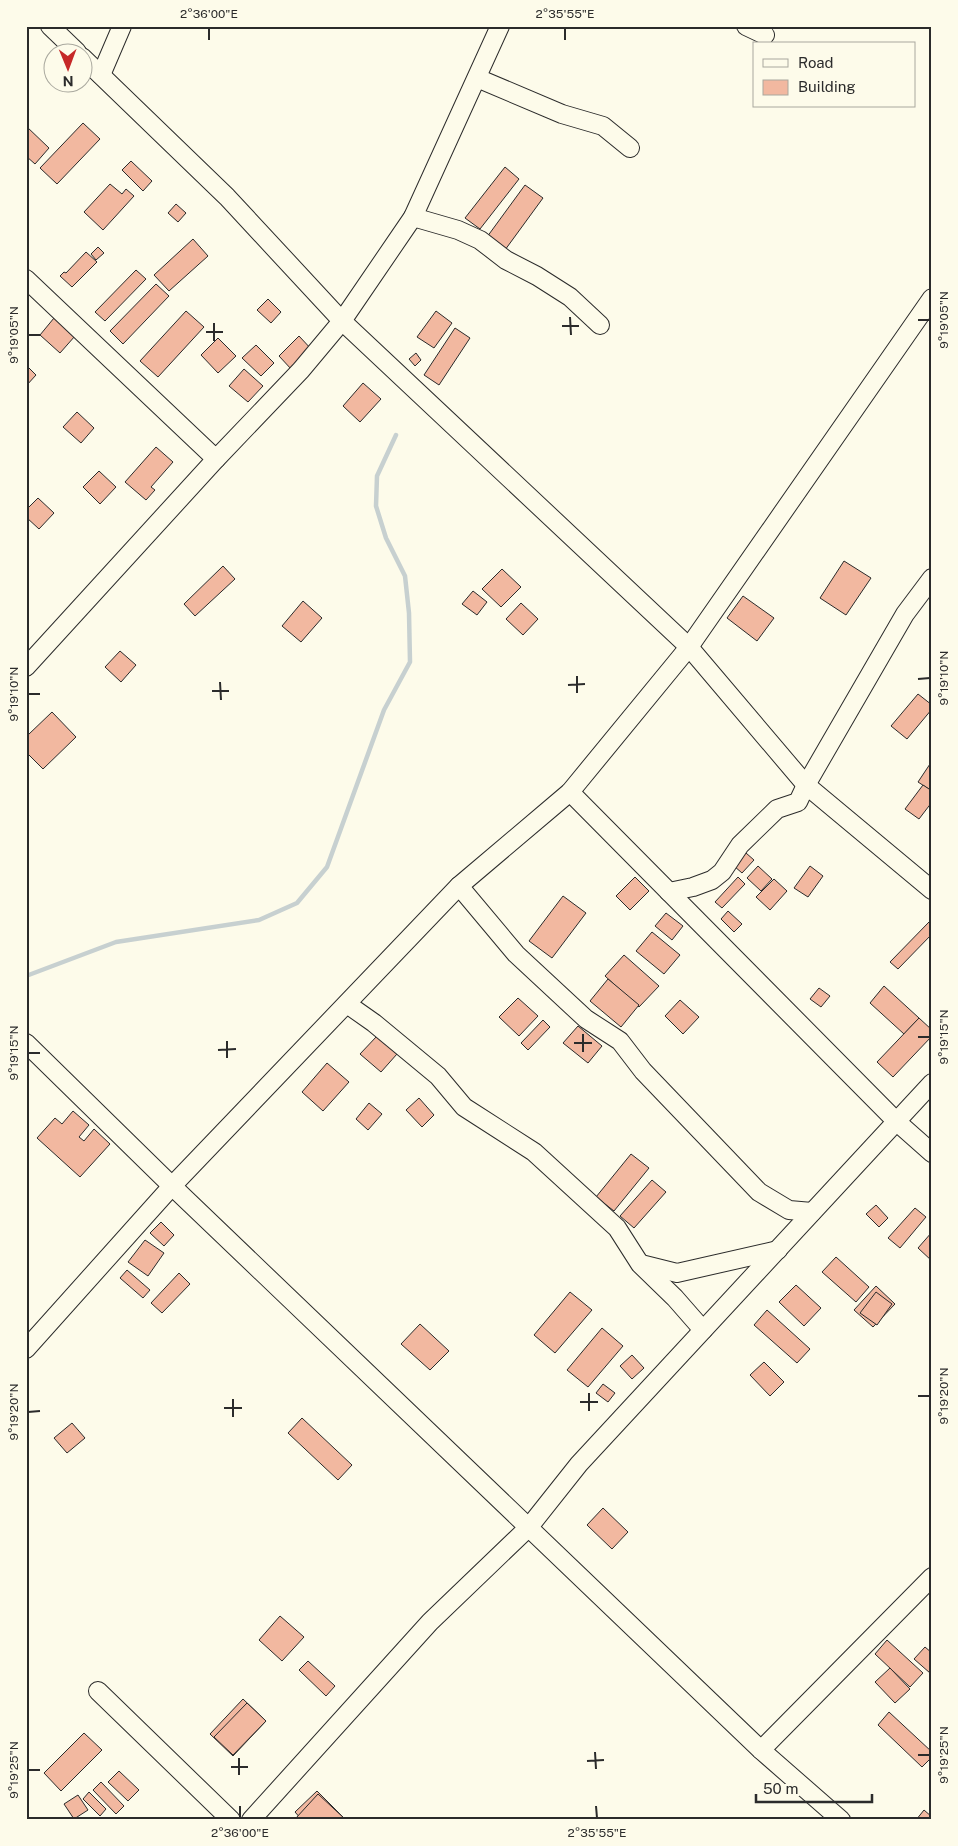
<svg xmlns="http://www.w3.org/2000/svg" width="958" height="1846" font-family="'Public Sans',sans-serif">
  <rect width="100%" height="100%" fill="#fdfbea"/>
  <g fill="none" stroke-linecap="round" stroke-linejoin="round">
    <path stroke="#c7d0d0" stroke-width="4.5" d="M26 976 116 942 259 920 297 903 327 867 384 710 410 662 409 613 405 576 386 538 376 506 377 476 396 435"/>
  </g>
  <g fill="#f2b8a0" stroke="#2b2b2b">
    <path d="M83 123 100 139 57 184 40 168Z"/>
    <path d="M26 126 49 148 35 164 26 156Z"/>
    <path d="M131 161 152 181 143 191 122 170Z"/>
    <path d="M505 167 519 179 480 229 465 218Z"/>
    <path d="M110 184 122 194 126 189 134 196 103 230 84 212Z"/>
    <path d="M525 185 543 198 505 250 487 237Z"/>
    <path d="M176 204 186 213 178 222 168 213Z"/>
    <path d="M193 239 208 256 169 291 154 275Z"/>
    <path d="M98 247 104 253 96 260 91 254Z"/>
    <path d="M86 252 97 262 72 287 60 276 64 272 66 273Z"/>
    <path d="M136 270 146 279 105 321 95 312Z"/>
    <path d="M156 284 169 296 123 344 110 331Z"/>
    <path d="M268 299 281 312 271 323 257 310Z"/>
    <path d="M186 311 204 327 158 377 140 361Z"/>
    <path d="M436 311 452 323 434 348 417 337Z"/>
    <path d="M54 318 75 336 60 353 40 335Z"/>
    <path d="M455 328 470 338 439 385 424 375Z"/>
    <path d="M299 336 313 351 292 370 279 356Z"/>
    <path d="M218 338 236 356 218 373 201 355Z"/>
    <path d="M256 345 274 363 261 376 242 358Z"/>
    <path d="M416 353 421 360 415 366 409 359Z"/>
    <path d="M26 365 36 375 26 386Z"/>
    <path d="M244 369 263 386 248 402 229 386Z"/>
    <path d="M363 383 381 399 360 422 343 406Z"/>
    <path d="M77 412 94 428 81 443 63 427Z"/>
    <path d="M156 447 173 462 151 487 155 490 146 500 125 482Z"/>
    <path d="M99 471 116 487 100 504 83 487Z"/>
    <path d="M38 498 54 513 39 529 26 517V510Z"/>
    <path d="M844 561 871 578 846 615 820 598Z"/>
    <path d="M223 566 235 579 195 616 184 604Z"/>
    <path d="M502 569 521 587 501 607 482 589Z"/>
    <path d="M473 591 487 602 477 615 462 604Z"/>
    <path d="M743 596 774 618 757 641 727 618Z"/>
    <path d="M303 601 322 618 301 642 282 626Z"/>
    <path d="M521 603 538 619 523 635 506 619Z"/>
    <path d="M120 651 136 665 121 682 105 667Z"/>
    <path d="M918 694 932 705V709L907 739 891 726Z"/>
    <path d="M52 712 76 737 43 769 26 752V734L28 735Z"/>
    <path d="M932 761V791L918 782Z"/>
    <path d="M923 785 932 791V802L919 819 905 809Z"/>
    <path d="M746 853 754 860 742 873 734 866Z"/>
    <path d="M758 866 772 879 761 891 747 878Z"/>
    <path d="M810 866 823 876 808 897 794 888Z"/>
    <path d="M635 877 649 891 630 910 616 896Z"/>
    <path d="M738 877 745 884 722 908 715 902Z"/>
    <path d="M774 879 787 891 770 910 756 897Z"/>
    <path d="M563 896 586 913 552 958 529 941Z"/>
    <path d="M728 911 742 924 734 932 721 919Z"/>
    <path d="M666 913 683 926 672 940 655 926Z"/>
    <path d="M929 922 932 925V934L898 969 890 962Z"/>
    <path d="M652 932 680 955 664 974 636 951Z"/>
    <path d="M624 955 659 986 639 1007 605 976Z"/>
    <path d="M608 979 639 1005 621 1027 590 1001Z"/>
    <path d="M884 986 919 1018 904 1034 870 1003Z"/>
    <path d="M819 988 830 996 821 1007 810 999Z"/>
    <path d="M518 998 538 1016 519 1036 499 1017Z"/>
    <path d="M680 1000 699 1017 683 1034 665 1016Z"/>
    <path d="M919 1018 932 1030V1036L893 1077 877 1062Z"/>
    <path d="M543 1020 550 1027 528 1050 521 1043Z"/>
    <path d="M578 1026 602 1046 588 1063 563 1043Z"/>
    <path d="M377 1036 397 1054 381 1072 360 1054Z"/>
    <path d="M327 1063 349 1082 323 1111 302 1092Z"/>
    <path d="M419 1098 434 1115 422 1127 406 1110Z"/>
    <path d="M369 1103 382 1114 368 1130 356 1119Z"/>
    <path d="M73 1111 89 1125 79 1137 84 1141 94 1129 110 1144 80 1177 37 1138 55 1118 62 1124Z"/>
    <path d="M631 1154 649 1168 614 1211 596 1197Z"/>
    <path d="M652 1180 666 1192 634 1228 620 1216Z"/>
    <path d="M876 1205 888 1218 879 1227 866 1214Z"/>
    <path d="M915 1208 926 1217 900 1248 888 1238Z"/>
    <path d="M161 1222 174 1235 164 1246 150 1233Z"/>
    <path d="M932 1232V1261L918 1248Z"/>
    <path d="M145 1240 164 1253 148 1276 128 1262Z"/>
    <path d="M836 1257 869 1287 856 1302 822 1272Z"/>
    <path d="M127 1270 150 1290 143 1298 120 1278Z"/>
    <path d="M179 1273 190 1284 162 1313 151 1303Z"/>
    <path d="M796 1285 821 1308 804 1326 779 1302Z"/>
    <path d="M876 1286 895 1304 873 1327 854 1310Z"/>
    <path d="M570 1292 592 1310 555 1353 534 1335Z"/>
    <path d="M876 1292 892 1304 877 1325 860 1313Z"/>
    <path d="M767 1310 810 1349 797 1363 754 1325Z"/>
    <path d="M420 1324 449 1351 430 1370 401 1344Z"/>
    <path d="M602 1328 623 1346 588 1387 567 1370Z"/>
    <path d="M632 1355 644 1368 632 1379 620 1366Z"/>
    <path d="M764 1362 784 1382 770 1396 750 1375Z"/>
    <path d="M603 1384 615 1393 608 1402 596 1393Z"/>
    <path d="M302 1418 352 1465 338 1480 288 1433Z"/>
    <path d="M72 1423 85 1438 67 1453 54 1438Z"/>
    <path d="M603 1508 628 1532 612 1549 587 1525Z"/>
    <path d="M280 1616 304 1637 282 1661 259 1640Z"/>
    <path d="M887 1640 923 1673 910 1687 875 1654Z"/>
    <path d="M925 1647 932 1653V1670L930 1673 914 1659Z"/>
    <path d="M308 1661 335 1686 326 1696 299 1670Z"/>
    <path d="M890 1668 910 1689 895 1703 875 1682Z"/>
    <path d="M243 1699 266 1721 233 1756 210 1734Z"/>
    <path d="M247 1703 266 1721 233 1755 214 1737Z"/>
    <path d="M889 1712 932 1752V1757L922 1767 878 1725Z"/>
    <path d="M84 1733 102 1750 61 1791 44 1773Z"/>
    <path d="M119 1771 139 1790 128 1801 108 1782Z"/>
    <path d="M101 1782 124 1806 116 1814 93 1790Z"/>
    <path d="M317 1791 346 1820H302L295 1812Z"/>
    <path d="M89 1792 106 1809 100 1816 83 1799Z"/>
    <path d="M318 1794 346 1820H298L296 1818Z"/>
    <path d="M78 1795 88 1810 74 1819 64 1804Z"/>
    <path d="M924 1810 932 1817V1820H916Z"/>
  </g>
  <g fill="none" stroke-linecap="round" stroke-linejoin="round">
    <defs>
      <g id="minor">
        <path d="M50 26 77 52"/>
        <path d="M746 26 765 35"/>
        <path d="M82 57 227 197 342 321 689 647 806 785 932 890"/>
        <path d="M101 75 122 26"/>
        <path d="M477 78 562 114 603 126 630 148"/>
        <path d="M413 217 458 230 480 240 506 260 537 276 570 297 600 325"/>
        <path d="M26 279 216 459 301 370 342 321 413 217 500 26"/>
        <path d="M26 667 216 459"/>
        <path d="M570 792 897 1122 932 1153"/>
        <path d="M459 886 516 954 586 1019 620 1041 643 1071 759 1192 789 1210 812 1212"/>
        <path d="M669 892 693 887 712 880 722 872 740 845 777 809 798 802 806 785 905 614 932 578"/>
        <path d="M347 1004 374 1023 438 1076 464 1107 534 1152 617 1228 640 1264 675 1298 703 1330"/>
        <path d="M26 1043 172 1186 761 1750 841 1820"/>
        <path d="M641 1264 677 1273 778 1250"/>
        <path d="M26 1349 172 1186 459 886 570 792 689 647 932 298"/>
        <path d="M98 1691 231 1820"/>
        <path d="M761 1750 932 1577"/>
        <path d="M251 1820 430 1622 529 1527 579 1464 932 1083"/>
      </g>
    </defs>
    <use href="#minor" stroke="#2b2b2b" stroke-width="20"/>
    <use href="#minor" stroke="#fdfbea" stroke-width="18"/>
  </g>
  <path fill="none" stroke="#2b2b2b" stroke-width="2" d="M209 28V40M565 28V40M570 317 571 335M918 320H930M214 323V341M562 326H579M206 332H223M28 335H40M577 676V693M918 679 930 678M220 682 221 700M568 685 585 684M212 691H229M28 694H40M583 1034V1052M918 1037H930M227 1041V1058M574 1043H592M218 1050 236 1049M28 1053H40M589 1393V1411M918 1396H930M233 1399V1417M580 1402H598M224 1408H242M28 1412 40 1411M595 1752 596 1769M918 1755H930M239 1758V1775M587 1761 604 1760M231 1767H248M28 1770H40M240 1806V1818M596 1806 597 1818"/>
  <rect width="958" height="1846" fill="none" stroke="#fdfbea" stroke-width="55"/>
  <rect x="753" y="42" width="162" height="65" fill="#fdfbea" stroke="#a9a89e"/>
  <rect x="763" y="59" width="25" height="8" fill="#fdfbea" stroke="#a9a89e"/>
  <text x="798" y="68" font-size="15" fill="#2b2b2b">Road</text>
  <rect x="763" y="80" width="25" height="15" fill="#f2b8a0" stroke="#a9a89e"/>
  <text x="798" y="92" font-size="15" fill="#2b2b2b">Building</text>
  <g transform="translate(68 68) rotate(179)"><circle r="24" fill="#fdfbea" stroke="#a9a89e"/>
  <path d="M0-4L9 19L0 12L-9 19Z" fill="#c62828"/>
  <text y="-8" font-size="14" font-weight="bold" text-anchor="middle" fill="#2b2b2b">N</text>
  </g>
  <path d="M756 1794v8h116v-8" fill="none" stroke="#2b2b2b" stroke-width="2.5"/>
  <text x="763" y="1794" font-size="15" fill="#2b2b2b" stroke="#fdfbea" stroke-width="4" paint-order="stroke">50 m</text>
  <rect x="28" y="28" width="902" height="1790" fill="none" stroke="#2b2b2b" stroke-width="2"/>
  <g font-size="12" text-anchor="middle" fill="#2b2b2b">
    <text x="209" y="18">2°36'00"E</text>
    <text x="565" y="18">2°35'55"E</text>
    <text transform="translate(944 320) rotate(-90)" y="4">9°19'05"N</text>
    <text transform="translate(14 335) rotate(-90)" y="4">9°19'05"N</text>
    <text transform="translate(944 678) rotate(-90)" y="4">9°19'10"N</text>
    <text transform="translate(14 694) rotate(-90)" y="4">9°19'10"N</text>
    <text transform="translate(944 1037) rotate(-90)" y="4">9°19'15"N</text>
    <text transform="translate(14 1053) rotate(-90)" y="4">9°19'15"N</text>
    <text transform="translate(944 1396) rotate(-90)" y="4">9°19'20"N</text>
    <text transform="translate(14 1412) rotate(-90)" y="4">9°19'20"N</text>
    <text transform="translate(944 1755) rotate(-90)" y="4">9°19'25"N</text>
    <text transform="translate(14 1770) rotate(-90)" y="4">9°19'25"N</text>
    <text x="240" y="1837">2°36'00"E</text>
    <text x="597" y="1837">2°35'55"E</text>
  </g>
</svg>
